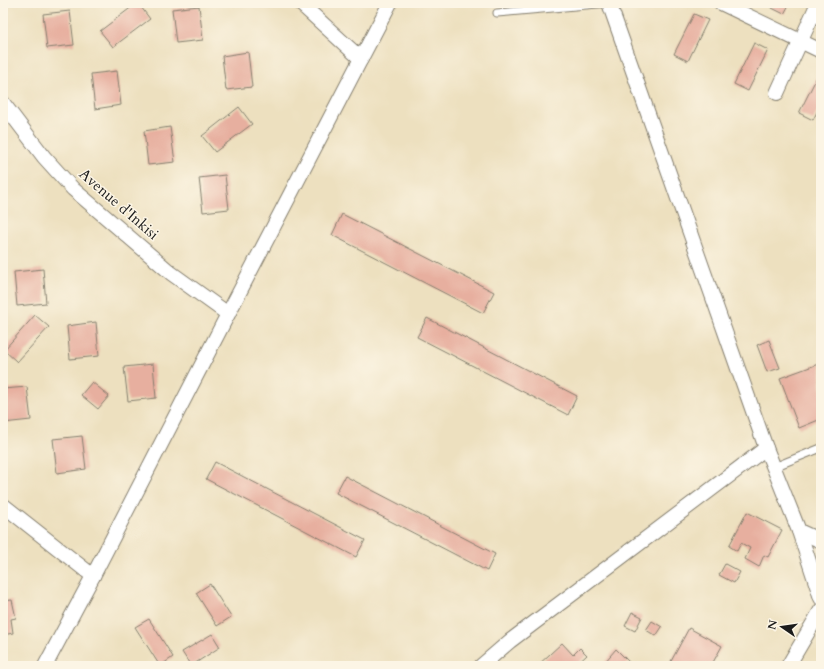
<svg xmlns="http://www.w3.org/2000/svg" width="824" height="669" font-family="Cardo,serif">
  <rect width="100%" height="100%" fill="#fcf5e5"/>
  <filter id="ink" filterUnits="userSpaceOnUse"><feTurbulence type="fractalNoise" baseFrequency=".025" numOctaves="2"/><feDisplacementMap in="SourceGraphic" scale="8" xChannelSelector="R" yChannelSelector="G"/><feConvolveMatrix kernelMatrix="1 2 1 2 8 2 1 2 1" color-interpolation-filters="sRGB"/></filter>
  <filter id="wash" filterUnits="userSpaceOnUse"><feTurbulence type="fractalNoise" baseFrequency=".012" numOctaves="4" result="noise"/><feDisplacementMap in="SourceGraphic" scale="16" xChannelSelector="R" yChannelSelector="G"/><feGaussianBlur stdDeviation="0.9" result="paint"/><feColorMatrix in="noise" values="0 0 0 0 0 0 0 0 0 0 0 0 0 0 0 0 0 1.4 0 .05"/><feComposite in="paint" operator="in"/></filter>
  <g filter="url(#wash)">
    <rect width="100%" height="100%" fill="#ede0bf"/>
    <g id="blocks">
      <g fill="#e7af9f">
        <path d="M137 3H138L150 19 113 47 100 31Z"/>
        <path d="M772 3H790L784 14 770 7Z"/>
        <path d="M199 6 203 40 176 43 172 9Z"/>
        <path d="M70 11 74 45 47 48 43 14Z"/>
        <path d="M694 14 708 20 688 61 674 54Z"/>
        <path d="M754 43 768 50 748 91 734 84Z"/>
        <path d="M248 52 252 87 226 90 222 56Z"/>
        <path d="M117 71 121 105 95 109 91 74Z"/>
        <path d="M819 73 821 74V104L813 120 799 113Z"/>
        <path d="M239 107 252 124 215 152 202 136Z"/>
        <path d="M170 127 175 162 148 165 144 131Z"/>
        <path d="M225 175 229 209 203 212 199 178Z"/>
        <path d="M342 214 494 292 483 313 332 235Z"/>
        <path d="M43 269 46 303 17 306 14 272Z"/>
        <path d="M35 315 49 327 17 362 4 350Z"/>
        <path d="M427 318 577 396 568 415 417 337Z"/>
        <path d="M96 322 99 356 70 359 67 326Z"/>
        <path d="M769 340 780 368 767 372 757 345Z"/>
        <path d="M821 363V419L799 428 780 378Z"/>
        <path d="M153 364 156 398 128 401 124 367Z"/>
        <path d="M92 382 109 396 98 409 81 395Z"/>
        <path d="M27 387 31 420 3 423V389Z"/>
        <path d="M82 436 86 469 57 473 53 439Z"/>
        <path d="M215 462 365 540 356 557 206 479Z"/>
        <path d="M345 476 495 554 487 571 336 493Z"/>
        <path d="M747 512 782 530 768 557 764 555 759 567 745 559 750 548 741 543 737 551 729 546Z"/>
        <path d="M725 564 740 572 734 583 719 575Z"/>
        <path d="M210 584 231 617 217 626 196 593Z"/>
        <path d="M12 600 16 618 11 619 13 633 3 635V601Z"/>
        <path d="M632 612 642 617 635 631 625 626Z"/>
        <path d="M149 619 173 657 160 666 135 627Z"/>
        <path d="M652 621 662 627 656 636 646 630Z"/>
        <path d="M689 628 722 646 711 666H671L669 665Z"/>
        <path d="M212 634 220 647 191 666 182 652Z"/>
        <path d="M562 643 573 655 580 648 587 655 575 666H537Z"/>
        <path d="M616 649 629 662 625 666H608L604 663Z"/>
      </g>
    </g>
  </g>
  <g filter="url(#ink)">
    <use href="#blocks" fill-opacity="0" stroke="#847e6e" stroke-width="1"/>
    <g fill="none" stroke-linecap="round" stroke-linejoin="round">
      <defs>
        <g id="service">
          <path d="M497 13 609 3"/>
          <path d="M774 467 821 448"/>
        </g>
        <g id="minor">
          <path d="M300 3 361 59"/>
          <path d="M609 3 766 448 799 531 821 598"/>
          <path d="M721 3 821 51"/>
          <path d="M777 93 818 3"/>
          <path d="M3 103 44 157 73 189 171 273 228 314"/>
          <path d="M3 505 93 576"/>
          <path d="M799 531 821 541"/>
          <path d="M45 666 93 576 228 314 390 3"/>
          <path d="M481 666 510 641 766 448"/>
          <path d="M788 666 821 610"/>
        </g>
      </defs>
      <use href="#service" stroke="#847e6e" stroke-width="9"/>
      <use href="#minor" stroke="#847e6e" stroke-width="16"/>
      <use href="#service" stroke="#fff" stroke-width="7"/>
      <use href="#minor" stroke="#fff" stroke-width="14"/>
    </g>
  </g>
  <g text-anchor="middle" stroke-width="3" stroke-linejoin="round" paint-order="stroke">
    <g font-size="15" fill="#1c1c1c" stroke="#fcf5e5">
      <text transform="translate(119 204) rotate(41)" y="5">Avenue d'Inkisi</text>
    </g>
  </g>
  <rect width="824" height="669" fill="none" stroke="#fcf5e5" stroke-width="16"/>
  <g transform="translate(782 627) rotate(283)" stroke="#fcf5e5" stroke-width="3" paint-order="stroke">
  <path d="M0-3L7 15L0 10L-7 15Z" fill="#1c1c1c"/>
  <text y="-6" font-size="11" font-weight="bold" text-anchor="middle" fill="#1c1c1c">N</text>
  </g>
</svg>
